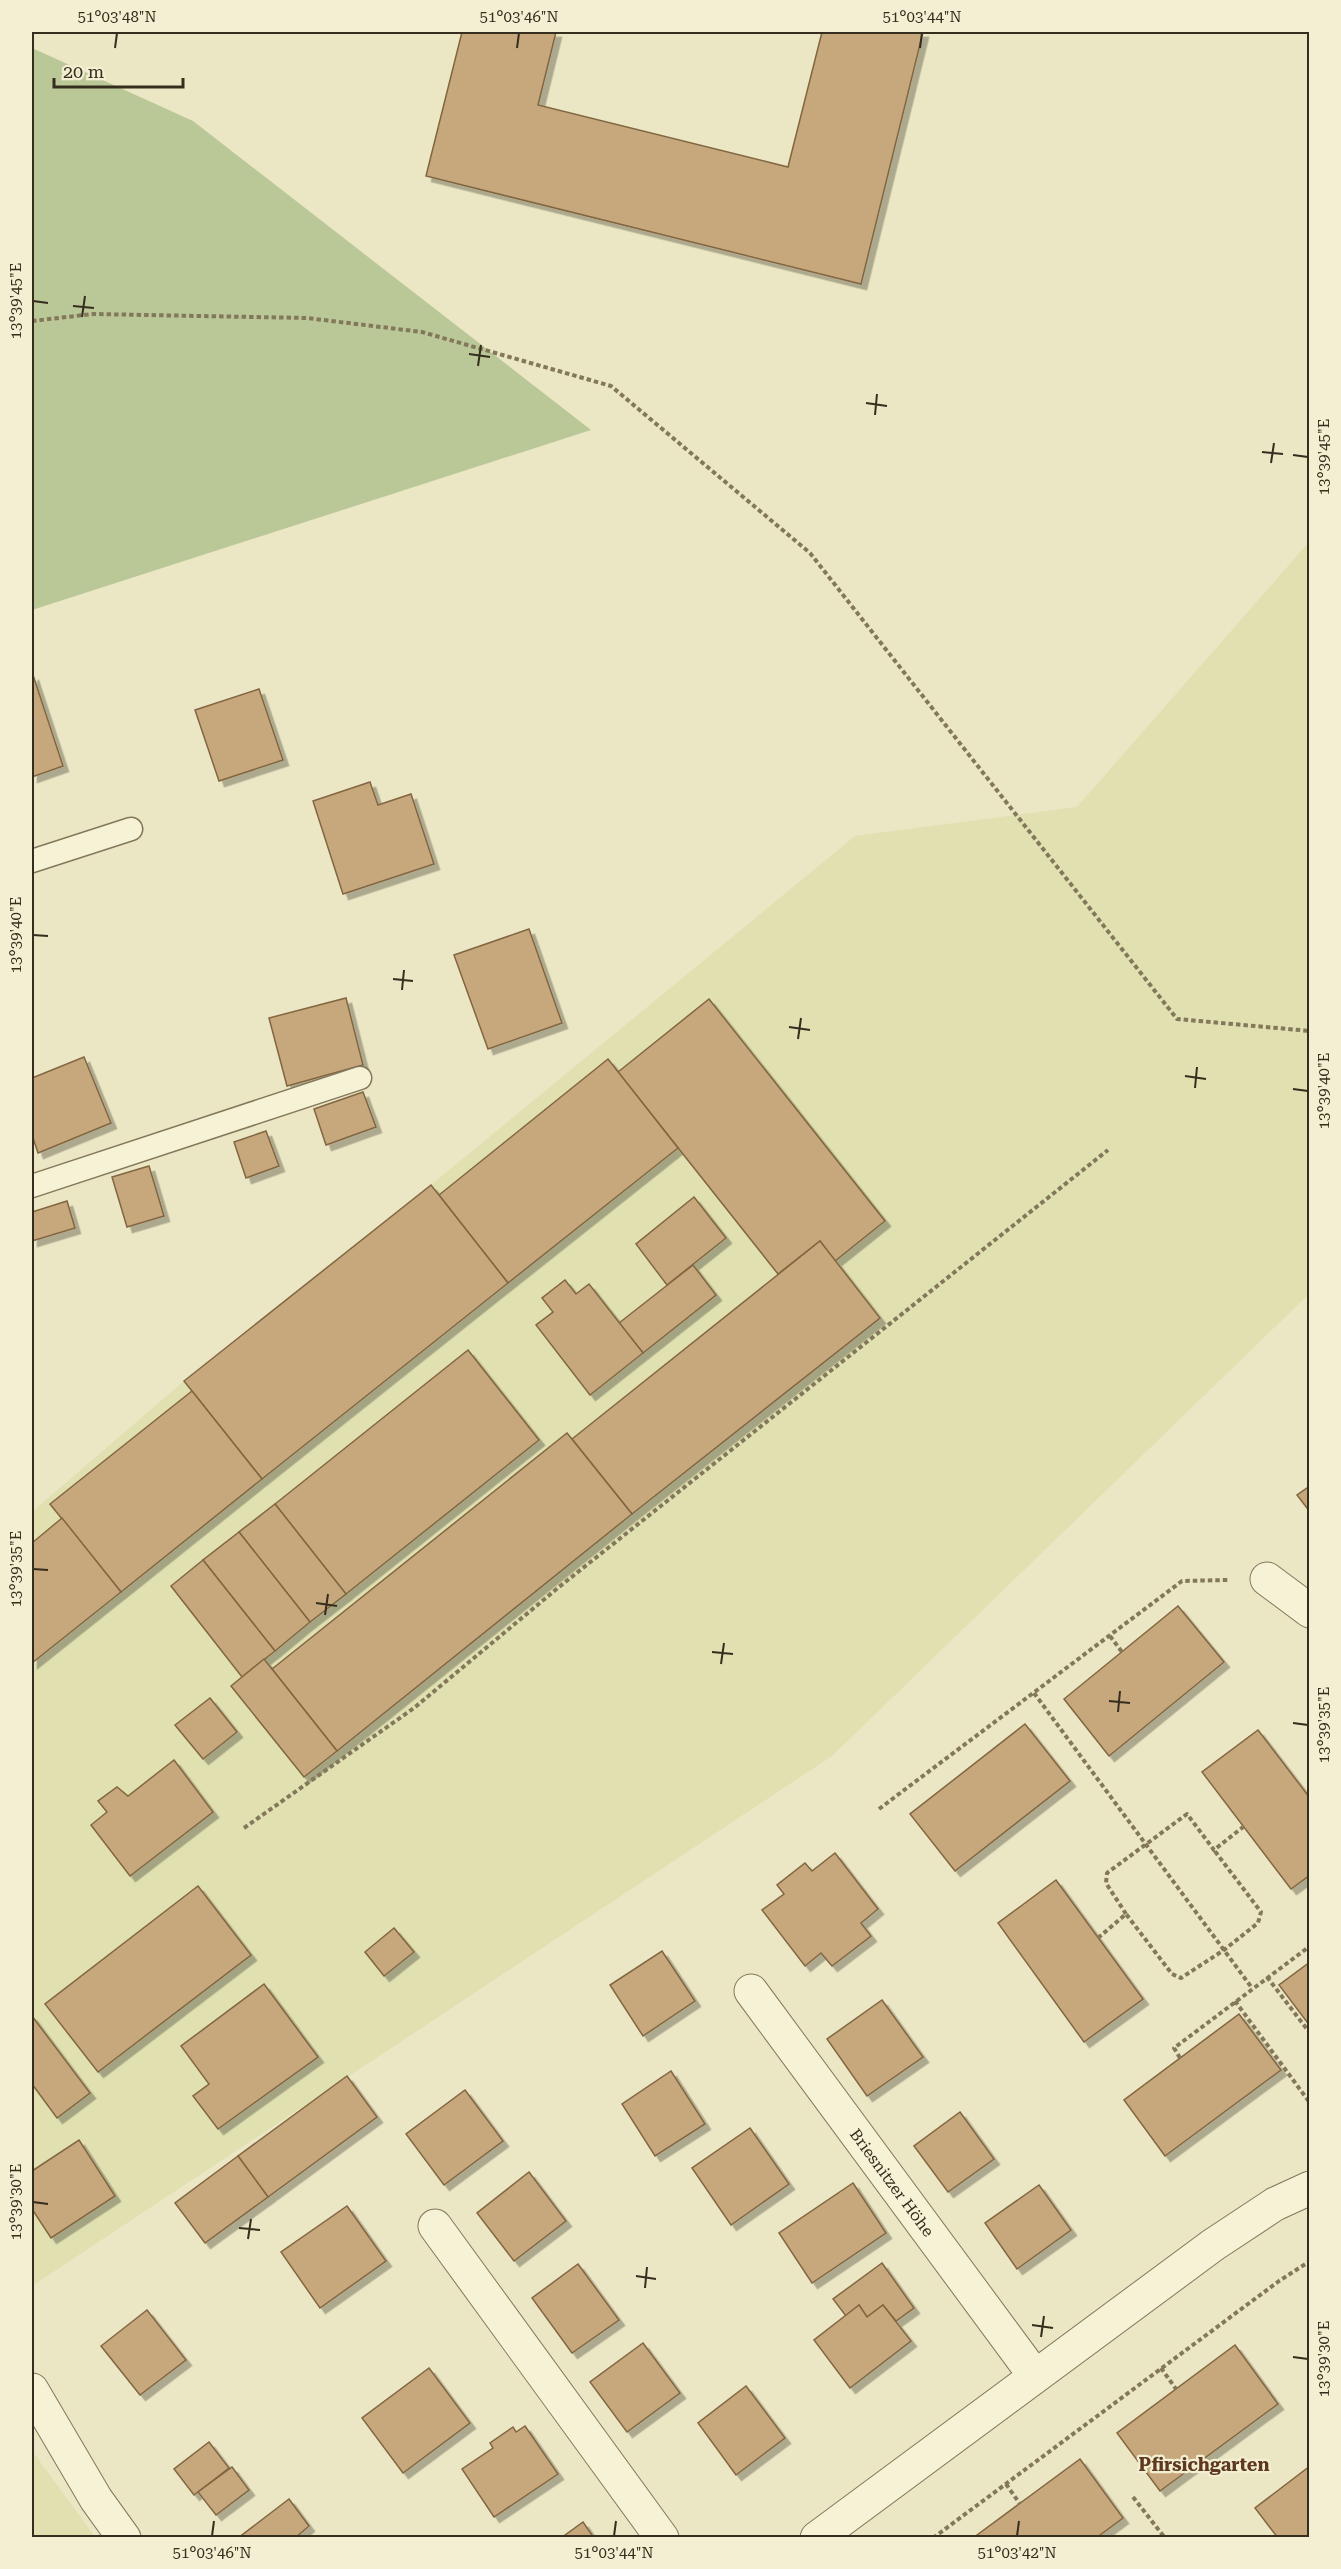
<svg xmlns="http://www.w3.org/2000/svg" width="1341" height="2569" font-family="'Roboto Serif',serif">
  <defs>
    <filter id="shadow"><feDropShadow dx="5.5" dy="5.5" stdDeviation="0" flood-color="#0004"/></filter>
  </defs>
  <rect width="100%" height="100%" fill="#ebe6c3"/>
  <g fill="#e0e0b1">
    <path d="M1309 542V1294L832 1756 32 2286V1512L184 1381 431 1185 855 836 1077 807Z"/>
    <path d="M32 2451 95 2537H32Z"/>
  </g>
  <path fill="#bac898" d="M32 48 193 121 591 430 32 610Z"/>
  <g fill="#c7a87b" stroke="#826642" stroke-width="1.5" filter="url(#shadow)">
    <path d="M462 32H556L538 105 788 167 822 32H923L861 284 426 176Z"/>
    <path d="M33 675 63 766 32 777V676Z"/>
    <path d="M259 689 283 760 219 781 195 710Z"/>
    <path d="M370 782 378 805 411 794 434 864 343 894 313 801Z"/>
    <path d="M529 929 562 1023 488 1049 454 955Z"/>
    <path d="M346 998 363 1065 287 1086 269 1018Z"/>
    <path d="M709 999 885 1221 835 1261 820 1241 778 1274 618 1072Z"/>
    <path d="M84 1057 111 1123 38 1153 32 1135V1078Z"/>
    <path d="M608 1059 678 1148 508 1283 439 1195Z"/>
    <path d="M363 1092 376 1127 326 1145 314 1109Z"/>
    <path d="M266 1131 279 1166 246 1178 234 1142Z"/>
    <path d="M149 1166 164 1216 127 1227 112 1177Z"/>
    <path d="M431 1185 508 1283 262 1479 184 1381Z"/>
    <path d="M694 1197 726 1238 667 1285 636 1244Z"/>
    <path d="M67 1201 75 1228 32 1241V1212Z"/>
    <path d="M820 1241 880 1318 632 1514 572 1439Z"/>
    <path d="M693 1265 716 1295 643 1353 619 1323Z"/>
    <path d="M565 1280 576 1294 589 1284 643 1353 590 1395 536 1325 553 1312 542 1298Z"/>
    <path d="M468 1350 539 1440 346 1594 275 1504Z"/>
    <path d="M192 1391 262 1479 121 1592 50 1504Z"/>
    <path d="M567 1433 632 1514 337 1751 272 1669Z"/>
    <path d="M1310 1486V1512L1297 1495Z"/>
    <path d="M275 1504 346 1594 310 1622 239 1532Z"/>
    <path d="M62 1518 121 1592 32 1663V1543Z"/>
    <path d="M239 1532 310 1622 275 1651 203 1560Z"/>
    <path d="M203 1560 275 1651 242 1677 171 1586Z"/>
    <path d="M1178 1606 1224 1662 1109 1756 1064 1699Z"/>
    <path d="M264 1659 337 1751 304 1777 231 1686Z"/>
    <path d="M210 1698 237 1732 203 1759 175 1725Z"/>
    <path d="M1025 1724 1070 1781 955 1871 910 1814Z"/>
    <path d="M1258 1730 1310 1798V1875L1291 1889 1202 1772Z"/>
    <path d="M174 1760 213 1812 130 1876 91 1825 107 1812 98 1801 117 1787 128 1796Z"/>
    <path d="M835 1853 878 1909 861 1923 871 1936 832 1966 821 1953 805 1966 762 1910 784 1894 777 1885 805 1863 812 1871Z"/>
    <path d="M1056 1880 1143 1999 1084 2042 998 1923Z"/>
    <path d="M198 1886 251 1955 98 2072 45 2004Z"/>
    <path d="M394 1928 414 1952 384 1976 365 1952Z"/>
    <path d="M662 1951 695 2001 643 2036 610 1985Z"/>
    <path d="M1310 1962V2026L1279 1985Z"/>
    <path d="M264 1984 318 2057 218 2129 193 2096 209 2084 181 2046Z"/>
    <path d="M882 2000 923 2057 867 2096 827 2039Z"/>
    <path d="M1239 2014 1281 2070 1165 2156 1124 2100Z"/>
    <path d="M32 2016 90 2093 57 2118 32 2084Z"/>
    <path d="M671 2071 705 2124 655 2156 622 2104Z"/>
    <path d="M347 2076 377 2117 268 2197 238 2156Z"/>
    <path d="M465 2090 503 2141 444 2185 406 2134Z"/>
    <path d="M960 2112 994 2159 948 2192 914 2146Z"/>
    <path d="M750 2128 789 2184 731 2225 692 2168Z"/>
    <path d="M79 2140 115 2196 51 2238 32 2209V2171Z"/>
    <path d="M238 2156 268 2197 205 2243 175 2203Z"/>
    <path d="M529 2172 566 2221 514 2261 477 2213Z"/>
    <path d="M853 2183 886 2233 812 2283 779 2233Z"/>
    <path d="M1039 2185 1071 2230 1017 2269 985 2223Z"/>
    <path d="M347 2206 386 2261 320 2308 281 2252Z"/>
    <path d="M882 2263 914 2308 896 2321 883 2305 867 2317 859 2305 846 2316 833 2299Z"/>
    <path d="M578 2264 619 2320 572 2353 532 2298Z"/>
    <path d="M859 2305 867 2317 883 2305 911 2341 850 2388 814 2340Z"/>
    <path d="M147 2310 186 2360 140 2395 101 2346Z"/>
    <path d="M643 2343 680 2393 627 2432 590 2382Z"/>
    <path d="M1235 2345 1278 2404 1160 2491 1117 2433Z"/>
    <path d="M429 2368 470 2423 403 2473 362 2418Z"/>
    <path d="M746 2386 785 2438 736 2475 698 2423Z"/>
    <path d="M525 2426 558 2474 494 2517 462 2469 493 2448 490 2443 513 2427 516 2432Z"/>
    <path d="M209 2442 229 2468 194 2495 174 2469Z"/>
    <path d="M1080 2459 1123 2518 1096 2538H973Z"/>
    <path d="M1310 2466V2538H1278L1255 2508Z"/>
    <path d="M232 2467 249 2490 216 2515 198 2492Z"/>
    <path d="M289 2499 309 2526 295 2538H244L242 2535Z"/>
    <path d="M583 2522 594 2538H561Z"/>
  </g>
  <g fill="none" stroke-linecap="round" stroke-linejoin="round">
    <defs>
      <g id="lane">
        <path d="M32 861 131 829"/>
        <path d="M32 1186 360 1078"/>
      </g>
      <g id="street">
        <path d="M1267 1579 1310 1611"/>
        <path id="s1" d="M751 1991 1035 2376"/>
        <path d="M435 2226 662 2538"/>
        <path d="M32 2390 96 2499 124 2538"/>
        <path d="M817 2538 1213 2245 1275 2204 1310 2188"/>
      </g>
    </defs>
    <use href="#lane" stroke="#84785b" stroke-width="25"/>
    <use href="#street" stroke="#84785b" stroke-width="35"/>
    <g stroke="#84785b" stroke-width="4" stroke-dasharray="4.5 3" stroke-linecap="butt">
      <path d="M32 321 93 314 307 318 422 332 611 386 810 553 1177 1019 1310 1031"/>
      <path d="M1110 1636 1122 1652"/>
      <path d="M1034 1693 1252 1988"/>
      <path d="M879 1809 1182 1581 1228 1580"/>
      <path d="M244 1828 414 1708 559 1587 1108 1150"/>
      <path d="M1126 1914 1106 1883 1107 1873 1187 1814 1214 1850 1243 1827"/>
      <path d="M1098 1938 1126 1914 1172 1974 1181 1978 1224 1950 1258 1923 1261 1912 1214 1850"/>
      <path d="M1267 1977 1310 2033"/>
      <path d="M1235 2001 1310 2103"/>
      <path d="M1180 2058 1174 2048 1310 1946"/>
      <path d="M1161 2368 1176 2389"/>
      <path d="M1006 2484 1020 2504"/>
      <path d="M1133 2497 1165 2538"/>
      <path d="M933 2538 1279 2281 1310 2261"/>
    </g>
    <use href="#lane" stroke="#f6f2d6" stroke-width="22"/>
    <use href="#street" stroke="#f6f2d6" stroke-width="33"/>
  </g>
  <path fill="none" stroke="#352d1e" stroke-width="2" d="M115 48 117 33M517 48 519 33M920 48 922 33M33 301 48 303M73 306 94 308M82 317 85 296M469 354 490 357M478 366 481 345M866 403 887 406M875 415 877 394M1262 452 1283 454M1293 455 1308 457M1271 463 1274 443M33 935 48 936M393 979 413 981M402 990 404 970M789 1027 810 1030M798 1039 801 1018M1185 1076 1206 1079M1195 1088 1197 1067M1293 1089 1308 1091M33 1569 48 1570M316 1603 337 1606M325 1615 328 1594M712 1652 733 1654M721 1664 724 1643M1109 1701 1130 1703M1118 1712 1120 1691M1293 1723 1308 1725M33 2202 48 2204M239 2228 260 2230M248 2239 251 2219M636 2276 656 2279M645 2288 647 2267M1032 2325 1053 2328M1041 2337 1044 2316M1293 2357 1308 2359M212 2536 214 2521M614 2536 616 2521M1017 2536 1019 2521"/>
  <g text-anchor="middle" stroke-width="4.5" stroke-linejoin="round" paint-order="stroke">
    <g font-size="16" fill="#352d1e" stroke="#f3efd2">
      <text dy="6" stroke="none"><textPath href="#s1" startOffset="238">Briesnitzer Höhe</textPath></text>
    </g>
    <g font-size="18" font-weight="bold" fill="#5f3820" stroke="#f3efd2">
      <text x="1204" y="2471">Pfirsichgarten</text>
    </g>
  </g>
  <rect width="1341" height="2569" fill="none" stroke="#f3efd2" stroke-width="66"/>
  <path d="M54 78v9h129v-9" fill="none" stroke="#352d1e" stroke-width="3"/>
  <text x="63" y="78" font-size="18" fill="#352d1e" stroke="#f3efd2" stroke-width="4.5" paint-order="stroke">20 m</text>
  <rect x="33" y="33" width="1275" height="2503" fill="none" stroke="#352d1e" stroke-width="2"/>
  <g font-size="15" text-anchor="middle" fill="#352d1e">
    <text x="117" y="22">51°03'48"N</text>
    <text x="519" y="22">51°03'46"N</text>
    <text x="922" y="22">51°03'44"N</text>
    <text transform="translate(16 301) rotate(-90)" y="5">13°39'45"E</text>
    <text transform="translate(1324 457) rotate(-90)" y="5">13°39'45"E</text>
    <text transform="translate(16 935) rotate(-90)" y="5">13°39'40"E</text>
    <text transform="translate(1324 1091) rotate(-90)" y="5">13°39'40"E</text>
    <text transform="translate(16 1569) rotate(-90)" y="5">13°39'35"E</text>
    <text transform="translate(1324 1725) rotate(-90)" y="5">13°39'35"E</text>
    <text transform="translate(16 2202) rotate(-90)" y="5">13°39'30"E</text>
    <text transform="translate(1324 2359) rotate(-90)" y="5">13°39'30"E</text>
    <text x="212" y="2558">51°03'46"N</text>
    <text x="614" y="2558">51°03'44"N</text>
    <text x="1017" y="2558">51°03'42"N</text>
  </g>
</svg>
